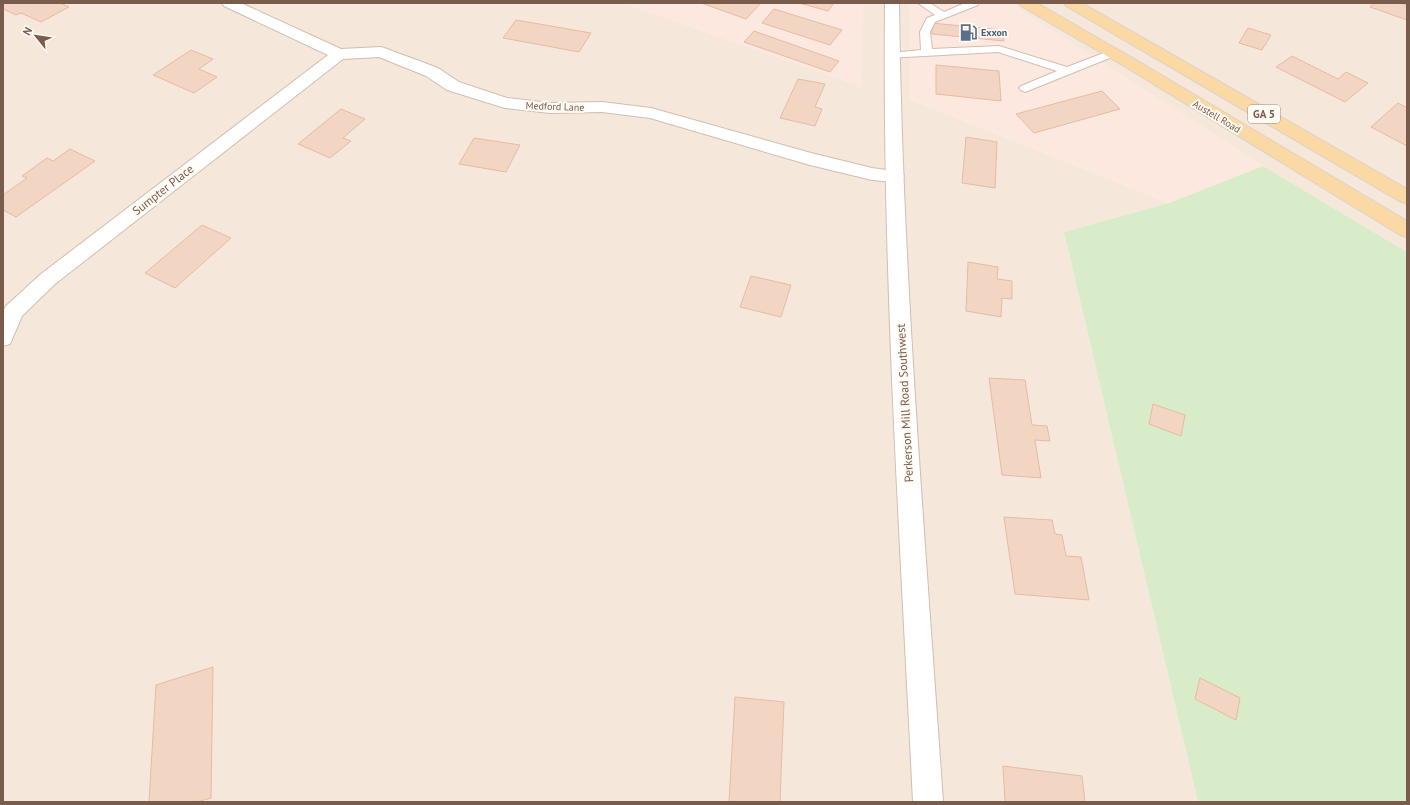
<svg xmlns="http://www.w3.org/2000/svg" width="1410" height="805" font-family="'PT Sans',sans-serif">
  <rect width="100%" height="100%" fill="#fdf6ec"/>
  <g fill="#f5e8da">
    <path d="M3 3H623L860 86 863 3H909V99L1169 203 1064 232 1198 802H3Z"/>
    <path d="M1009 3H1407V252L1263 166Z"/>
  </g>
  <g fill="#fde8e0">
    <path d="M623 3H863L861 87Z"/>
    <path d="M909 3H1009L1263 166 1169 203 909 99Z"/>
  </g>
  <path fill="#d8ecc9" d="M1263 166 1407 252V802H1198L1064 232 1169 203Z"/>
  <g fill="#f3d5c3" stroke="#e6bba3">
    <path d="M3 3H60L69 7 41 22 21 13 16 15 3 9Z"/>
    <path d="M701 3H757L760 4 746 19Z"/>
    <path d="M799 3H834L828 11Z"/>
    <path d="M1373 3H1400L1407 5V20L1370 7Z"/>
    <path d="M774 9 842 30 830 45 762 23Z"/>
    <path d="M516 20 591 33 579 52 503 38Z"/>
    <path d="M932 23 1003 30 1004 41 932 34Z"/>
    <path d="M1248 28 1271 35 1262 50 1239 43Z"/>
    <path d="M754 31 839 61 830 72 744 42Z"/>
    <path d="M191 50 213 59 199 69 217 77 194 93 153 75Z"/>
    <path d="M1292 56 1338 79 1346 72 1368 83 1345 102 1276 67Z"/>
    <path d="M936 65 999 71 1001 101 936 94Z"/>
    <path d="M798 79 825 84 815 107 822 109 815 126 780 118Z"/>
    <path d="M1102 91 1120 109 1034 133 1016 114Z"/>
    <path d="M1398 103 1407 108V146L1371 127Z"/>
    <path d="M341 109 365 119 343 138 351 141 330 158 298 144Z"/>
    <path d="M966 137 997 142 995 188 962 183Z"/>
    <path d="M474 138 520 145 506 172 459 164Z"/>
    <path d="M70 149 95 161 16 217 3 210V195L27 178 22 176 47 158 53 161Z"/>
    <path d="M202 225 231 238 175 288 145 273Z"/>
    <path d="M968 262 998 267 997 279 1012 281V299L1002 298 1001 317 966 311Z"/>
    <path d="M751 276 791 285 781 317 740 307Z"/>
    <path d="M989 378 1025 380 1032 425 1047 426 1050 441 1035 440 1041 478 1002 475Z"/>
    <path d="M1153 404 1185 415 1181 436 1149 424Z"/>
    <path d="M1004 517 1052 520 1055 534 1062 535 1066 556 1081 557 1089 600 1015 594Z"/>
    <path d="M213 667 211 798 197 802H149L156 685Z"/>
    <path d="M1200 678 1240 698 1236 720 1195 699Z"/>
    <path d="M735 697 784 702 780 802H729Z"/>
    <path d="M1003 766 1082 776 1085 802H1005Z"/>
  </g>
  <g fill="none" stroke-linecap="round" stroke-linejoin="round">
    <defs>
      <path id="service" d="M918 3H930L944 12 965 3H979L978 5 935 22 930 32 932 49 999 46 1067 67 1109 51H1117L1118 53 1117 55 1025 92 1021 90 1019 88 1021 86 1057 71 998 52 887 58 886 56 891 53 921 50 920 32 927 18 935 15Z"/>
      <path id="minor" d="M222 3H241L341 49 381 47 387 49 438 68 459 82 507 98 550 103 602 102 651 108 811 153 872 168 901 172 904 176 901 180 895 182 872 180 810 165 650 118 602 112 550 113 505 108 447 90 426 76 379 57 343 59 55 284 22 316 10 344 3 346V312L6 306 41 274 328 55 224 6Z"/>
      <path id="tertiary" d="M885 3H899C902 270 925 536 943 802H913C900 536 882 269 885 3Z"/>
      <g id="primary">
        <path d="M1019 3H1037L1136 60 1407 221V237L1400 235 1124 66 1021 6Z"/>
        <path d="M1064 3H1082L1407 189V203L1401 202 1066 6Z"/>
      </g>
    </defs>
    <use href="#service" stroke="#d1beb0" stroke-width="2"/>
    <use href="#minor" stroke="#d1beb0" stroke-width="2"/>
    <use href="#tertiary" stroke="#d1beb0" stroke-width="2"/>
    <use href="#primary" stroke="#dad1cd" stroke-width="2"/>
    <use href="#service" fill="#fff" fill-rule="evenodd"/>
    <use href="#minor" fill="#fff" fill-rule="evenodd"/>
    <use href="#tertiary" fill="#fff" fill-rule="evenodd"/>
    <use href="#primary" fill="#fbd9a5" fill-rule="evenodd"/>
  </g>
  <defs>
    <symbol id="fuel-bare" viewBox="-9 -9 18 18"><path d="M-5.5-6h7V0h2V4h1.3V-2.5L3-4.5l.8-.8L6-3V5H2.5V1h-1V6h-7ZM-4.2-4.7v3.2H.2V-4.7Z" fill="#5c6f8a" stroke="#fffaf3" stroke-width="2.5" paint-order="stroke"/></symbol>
  </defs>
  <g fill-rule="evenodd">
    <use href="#fuel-bare" x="956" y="20" width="25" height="25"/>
  </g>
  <g text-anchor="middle" stroke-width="4" stroke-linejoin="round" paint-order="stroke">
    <g font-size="10" font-weight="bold" fill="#4e5e75" stroke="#fffaf3" text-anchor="start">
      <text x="981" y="36">Exxon</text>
    </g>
    <g font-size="10" fill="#7a5c4d" stroke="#fffaf3">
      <text transform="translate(555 106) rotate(2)" y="4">Medford Lane</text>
      <text transform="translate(1217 116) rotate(31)" y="4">Austell Road</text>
    </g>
    <rect fill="#fffaf3" stroke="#a28b7f" stroke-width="1" x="1248" y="105" width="32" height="18" rx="3"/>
    <g font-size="11" font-weight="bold" fill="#7a5c4d">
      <text x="1264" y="118">GA 5</text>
    </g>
    <g font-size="12" fill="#7a5c4d" stroke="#fffaf3">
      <text transform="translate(163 190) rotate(-38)" y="4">Sumpter Place</text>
      <text transform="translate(905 403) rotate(-93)" y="4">Perkerson Mill Road Southwest</text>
    </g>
  </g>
  <rect width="1410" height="805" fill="none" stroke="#7a5c4d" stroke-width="8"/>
  <g transform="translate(36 36) rotate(300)" stroke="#fffaf3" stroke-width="3" paint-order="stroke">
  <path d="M0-3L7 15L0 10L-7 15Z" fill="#7a5c4d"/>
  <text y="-6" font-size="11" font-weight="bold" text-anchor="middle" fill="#7a5c4d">N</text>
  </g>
</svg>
